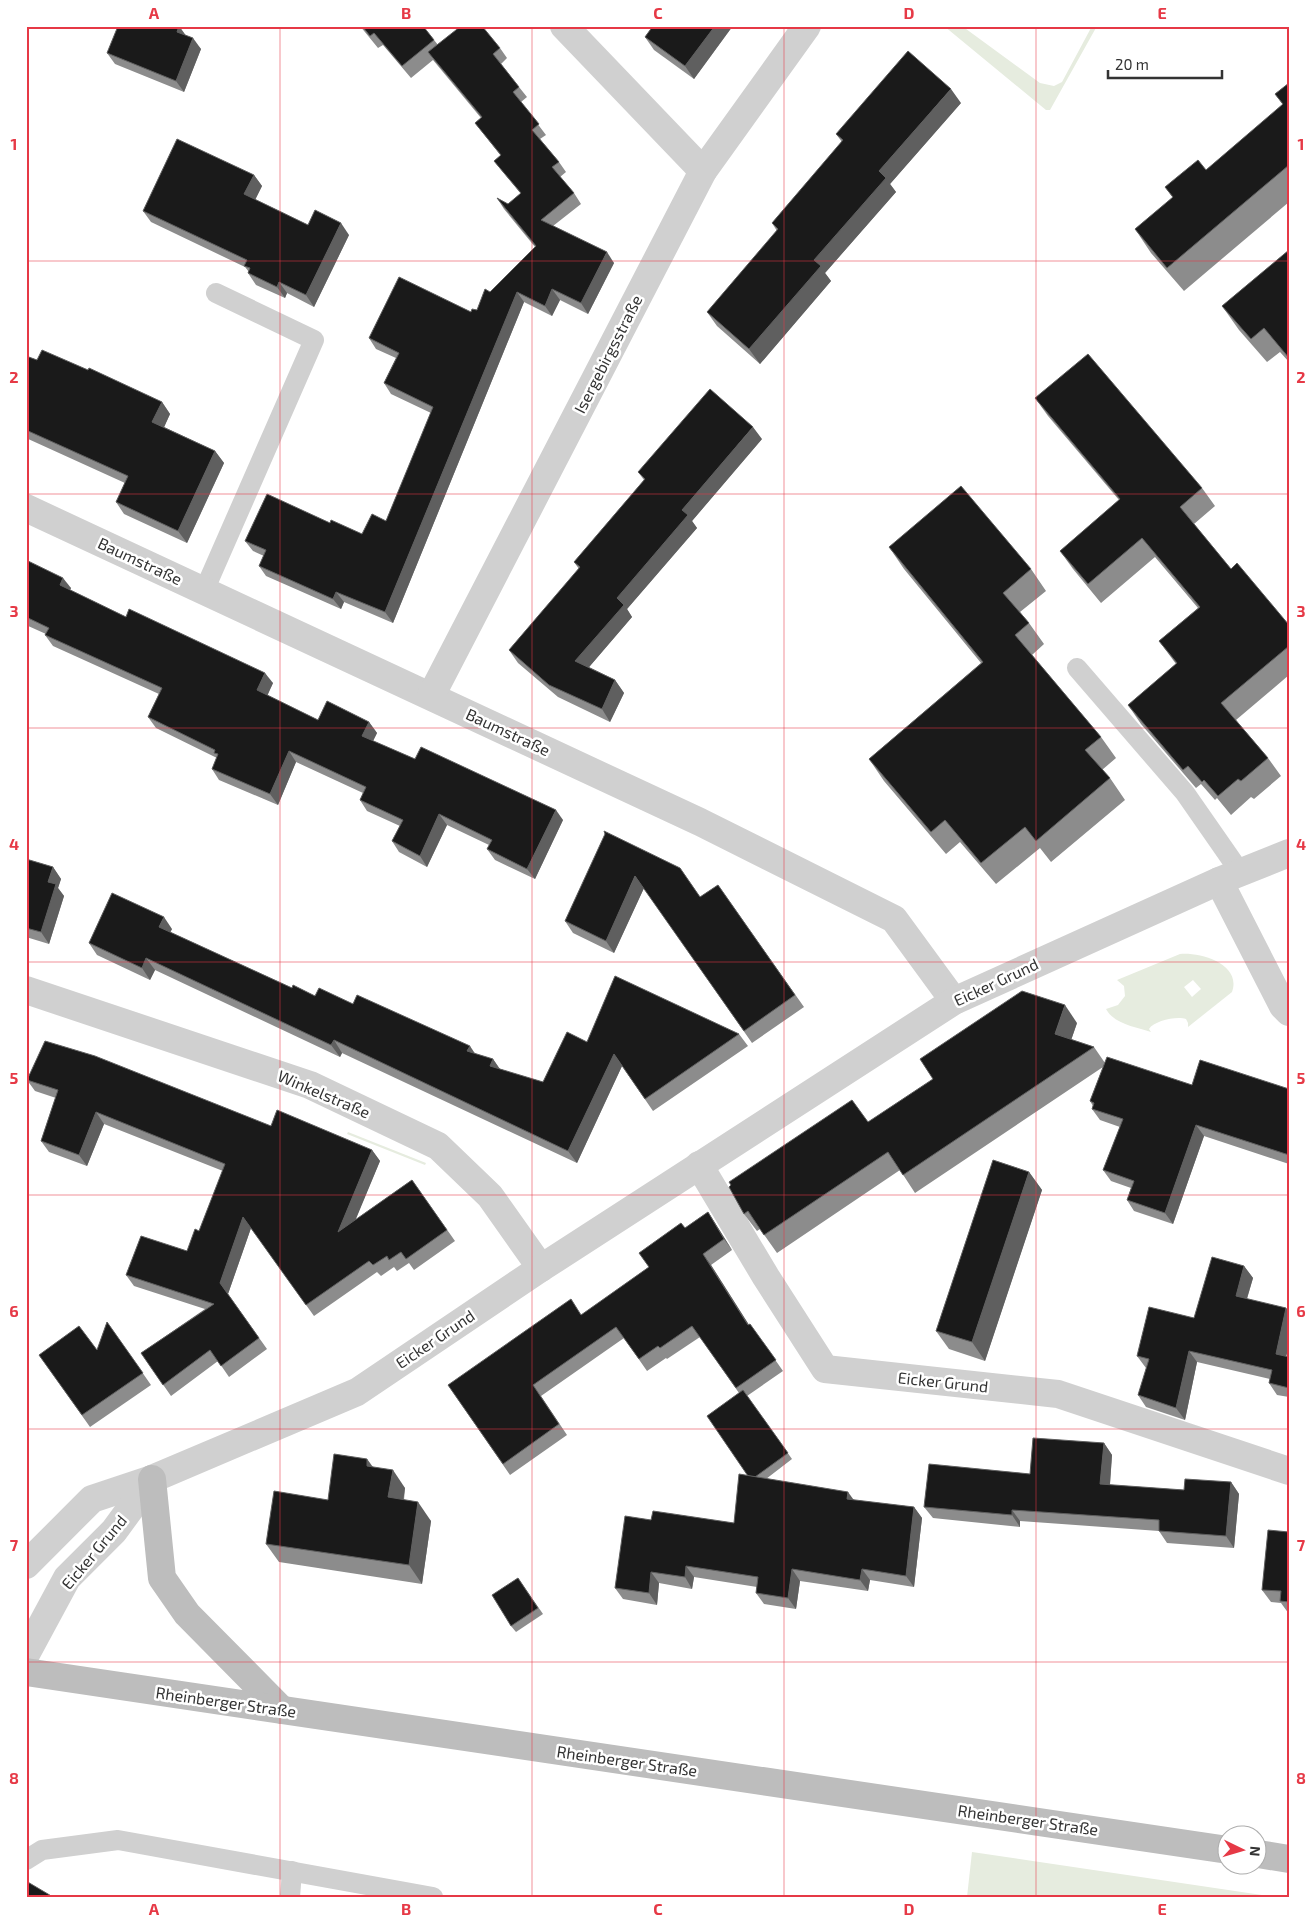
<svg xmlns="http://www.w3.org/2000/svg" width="1315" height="1923" font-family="'Exo 2',sans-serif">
  <rect width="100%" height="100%" fill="#fff"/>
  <g fill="#e6ecdf" fill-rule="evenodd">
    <path d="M944 26H962L1040 83 1054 86 1062 82 1092 26H1097L1050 110H1046Z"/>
    <path d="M1180 954C1200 952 1242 964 1232 992L1188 1027V1023L1186 1019C1176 1016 1154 1021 1149 1029L1151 1032C1136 1027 1114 1024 1106 1009L1118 1005 1125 996 1124 986 1117 980ZM1193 980 1201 989 1192 997 1184 987Z"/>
    <path d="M348 1132 426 1163 425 1165 347 1134Z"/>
    <path d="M972 1852 1275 1897H967Z"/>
  </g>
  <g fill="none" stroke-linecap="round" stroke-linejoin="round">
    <g stroke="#d0d0d0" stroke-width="20">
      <path d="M204 591 314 340 216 293"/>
      <path d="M1077 668 1185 793 1240 872"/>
      <path d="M26 1860 42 1850 118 1840 433 1897"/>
      <path d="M290 1897 292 1871"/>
    </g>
    <g stroke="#d0d0d0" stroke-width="28">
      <path d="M564 26 703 171"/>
      <path d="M26 508 700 822 894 919 954 1001"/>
      <path d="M431 696 703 171 807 26"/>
      <path d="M1219 881 1283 1006 1289 1012"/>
      <path d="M26 990 310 1085 438 1146 490 1196 541 1268"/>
      <path d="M699 1165 766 1277 825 1369 1058 1394 1289 1471"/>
      <path d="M26 1565 92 1499 152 1479 357 1392 541 1268 954 1001 1219 881 1289 853"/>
      <path d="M26 1654 67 1578 114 1531 152 1479"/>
    </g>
    <g stroke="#bdbdbd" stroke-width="28">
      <path d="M152 1479 162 1578 187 1614 282 1710"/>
      <path d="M26 1672 1228 1850"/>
      <path d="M1258 1854 1289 1859"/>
    </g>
  </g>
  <g fill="#8c8c8c">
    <path d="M179 26 185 35 201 49 184 92 115 64 107 53Z"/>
    <path d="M360 26H423L438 45 500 48 507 58 501 64 519 87 527 97 521 102 546 135 540 139 559 162 566 172 560 177 574 193 581 204 553 226 614 263 588 314 560 300 552 316 524 302 393 623 344 602 341 609 266 576 259 566 264 556 253 551 245 541 330 523 362 534 386 521 431 413 391 394 384 383 396 358 376 349 369 338 477 310 490 292 535 247 504 209 497 198 508 204 521 194 502 171 494 161 501 156 475 123 481 118 433 60 411 78 383 45 378 48Z"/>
    <path d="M653 26H731L732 27 694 79 654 50 645 37Z"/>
    <path d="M1289 83V202L1184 291 1151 253 1135 229 1173 198 1165 187 1206 170 1283 105 1275 94Z"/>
    <path d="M961 103 890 184 896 192 825 273 831 281 760 364 717 326 707 312 777 231 772 223 842 142 836 134Z"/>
    <path d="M254 175 262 186 255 200 308 225 349 235 314 307 287 293 285 298 256 285 248 273 249 272 245 267 151 222 143 211Z"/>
    <path d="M1289 250V362L1280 352 1267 362 1239 330 1222 306Z"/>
    <path d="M26 356 37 360 162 402 170 414 164 427 215 451 224 463 187 543 124 514 116 502 125 483 26 438Z"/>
    <path d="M1035 398 1202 488 1215 506 1194 524 1231 569 1289 625V675L1236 720 1268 758 1281 776 1254 799 1251 797 1231 815 1217 798 1215 800 1201 784 1196 788 1141 724 1128 705 1176 664 1159 641 1198 608 1155 557 1101 603 1073 569 1060 551 1119 500 1048 416Z"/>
    <path d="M762 439 692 521 697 528 627 609 632 617 589 667 615 680 624 693 610 722 558 697 518 663 509 650 579 569 574 562 644 480 638 472Z"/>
    <path d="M889 547 1031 569 1046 591 1020 612 1029 623 1044 644 1032 655 1101 737 1116 758 1102 770 1110 778 1125 800 1051 862 1040 848 996 884 960 842 946 854 884 781 869 759 981 663 904 569Z"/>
    <path d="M26 560 71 588 70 590 126 617 273 683 267 695 318 720 369 722 377 733 373 741 415 759 563 820 535 879 495 860 487 849 489 845 447 825 427 867 399 852 392 841 400 826 367 811 360 800 363 793 296 762 278 805 219 780 212 769 217 758 156 728 148 717 159 694 53 646 45 635 46 634 26 625Z"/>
    <path d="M26 859 53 867 61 879 58 888 64 896 49 944 26 937Z"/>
    <path d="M680 868 700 897 718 885 804 1007 752 1043 644 888 614 953 573 933 565 921Z"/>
    <path d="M172 929 170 932 292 988 315 996 353 1004 475 1054 493 1059 500 1069 543 1082 587 1042 739 1034 748 1046 653 1111 622 1066 577 1163 342 1053 340 1057 155 970 150 980 97 955 89 943Z"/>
    <path d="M1077 1023 1071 1040 1094 1047 1105 1063 1192 1085 1289 1089V1164L1204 1136 1173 1224 1134 1211 1127 1200 1131 1188 1111 1181 1103 1170 1120 1127 1100 1120 1092 1109 1093 1106 1090 1101 1103 1067 915 1193 900 1170 777 1253 760 1229 757 1231 744 1214 868 1122Z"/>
    <path d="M27 1080 271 1126 372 1150 380 1161 355 1220 412 1180 455 1241 414 1270 409 1263 397 1271 394 1267 381 1276 377 1272 314 1316 251 1228 228 1294 267 1349 229 1377 218 1361 171 1396 141 1353 205 1309 134 1286 126 1275 187 1251 199 1231 223 1171 104 1124 87 1166 49 1152 41 1141 56 1098 35 1091Z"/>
    <path d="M1029 1172 1042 1190 985 1361 949 1349 936 1331Z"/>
    <path d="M708 1212 715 1223 732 1250 711 1265 749 1325 750 1324 783 1371 747 1396 792 1459 766 1479 854 1500 914 1507 922 1518 914 1587 870 1580 868 1591 800 1581 796 1609 764 1604 756 1593 757 1587 694 1577 692 1589 659 1583 657 1605 623 1599 615 1588 651 1520 734 1523 748 1476 739 1393 700 1337 667 1359 666 1358 647 1371 624 1338 541 1396 567 1435 510 1475 448 1385 582 1315 649 1267 685 1228Z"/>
    <path d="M1244 1266 1253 1278 1247 1299 1286 1308 1289 1312V1345L1286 1356 1289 1357V1397L1277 1395 1269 1383 1270 1379 1197 1362 1185 1420 1146 1407 1138 1395 1147 1368H1146L1137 1356 1194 1318Z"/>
    <path d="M107 1322 151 1385 90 1427 39 1355 97 1350Z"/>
    <path d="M1104 1443 1112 1455 1110 1485 1184 1490 1231 1482 1239 1494 1234 1548 1167 1543 1159 1531 1020 1521V1527L933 1518 924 1507 1030 1474Z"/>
    <path d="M367 1459 373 1467 405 1488 404 1500 431 1521 422 1584 279 1562 266 1544 328 1500Z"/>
    <path d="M1289 1532V1614L1281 1603 1271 1602 1262 1590Z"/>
    <path d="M518 1578 543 1614 516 1632 511 1626Z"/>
  </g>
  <g fill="#5f5f5f">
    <path d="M179 26 187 37 177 32Z"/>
    <path d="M715 26H731L732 27 694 79 685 66Z"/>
    <path d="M193 38 201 49 184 92 176 81Z"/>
    <path d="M951 89 961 103 890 184 896 192 825 273 831 281 760 364 749 349 879 171Z"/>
    <path d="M254 175 262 186 252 206 244 194Z"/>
    <path d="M341 223 349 235 314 307 306 295Z"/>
    <path d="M607 252 614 263 588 314 581 303Z"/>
    <path d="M279 282 287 293 285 298 277 287Z"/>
    <path d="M552 289 560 300 552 316 545 306Z"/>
    <path d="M517 292 524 302 393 623 385 612Z"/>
    <path d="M162 402 170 414 161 434 152 422Z"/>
    <path d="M753 427 762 439 692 521 697 528 627 609 632 617 584 673 575 661 617 598 682 510Z"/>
    <path d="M215 451 224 463 187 543 178 531Z"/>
    <path d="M63 578 71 588 67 596 60 585Z"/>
    <path d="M336 592 344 602 341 609 333 599Z"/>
    <path d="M265 673 273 683 265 701 257 690Z"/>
    <path d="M615 680 624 693 610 722 602 709Z"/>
    <path d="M369 722 377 733 370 747 362 736Z"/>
    <path d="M289 751 296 762 278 805 270 794Z"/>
    <path d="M556 810 563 820 535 879 527 869Z"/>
    <path d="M439 814 447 825 427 867 420 856Z"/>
    <path d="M53 867 61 879 58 888 64 896 49 944 41 932 48 882Z"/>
    <path d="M635 876 644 888 614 953 606 941Z"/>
    <path d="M164 917 172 929 167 939 159 927Z"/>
    <path d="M146 958 155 970 150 980 142 968Z"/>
    <path d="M1065 1005 1077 1023 1067 1052 1055 1034Z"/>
    <path d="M334 1040 342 1053 340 1057 331 1045Z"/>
    <path d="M470 1046 478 1058 467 1051Z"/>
    <path d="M614 1054 622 1066 577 1163 568 1151Z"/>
    <path d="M493 1059 501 1071 490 1066Z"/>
    <path d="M96 1112 104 1124 87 1166 79 1155Z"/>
    <path d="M1196 1125 1204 1136 1173 1224 1165 1213Z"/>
    <path d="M372 1150 380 1161 346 1243 338 1232Z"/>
    <path d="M1029 1172 1042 1190 985 1361 972 1342Z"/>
    <path d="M708 1212 715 1223 732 1250 724 1239Z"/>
    <path d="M243 1217 251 1228 228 1294 220 1283Z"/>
    <path d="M703 1254 711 1265 756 1336 748 1325Z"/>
    <path d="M1244 1266 1253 1278 1244 1308 1236 1296Z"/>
    <path d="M1286 1308 1289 1312V1345L1284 1366 1276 1354Z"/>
    <path d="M1189 1351 1197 1362 1185 1420 1176 1408Z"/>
    <path d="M1104 1443 1112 1455 1109 1496 1100 1484Z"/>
    <path d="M367 1459 380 1478 367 1466Z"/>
    <path d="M393 1470 405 1488 401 1516 388 1497Z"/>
    <path d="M1231 1482 1239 1494 1234 1548 1226 1536Z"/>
    <path d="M848 1492 856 1503 847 1499Z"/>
    <path d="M418 1502 431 1521 422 1584 409 1565Z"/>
    <path d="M914 1507 922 1518 914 1587 906 1576Z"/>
    <path d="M1012 1510 1020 1521V1527L1012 1515Z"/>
    <path d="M686 1566 694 1577 692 1589 685 1577Z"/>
    <path d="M792 1569 800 1581 796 1609 788 1598Z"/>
    <path d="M862 1569 870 1580 868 1591 860 1580Z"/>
    <path d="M651 1572 659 1583 657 1605 649 1593Z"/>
  </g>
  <g fill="#1a1a1a" stroke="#5f5f5f">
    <path d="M118 26H179L177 32 193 38 176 81 107 53Z"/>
    <path d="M362 26H423L434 40 402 66 374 33 370 36Z"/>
    <path d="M461 26H482L500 48 493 54 519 87 513 92 539 124 532 130 559 162 552 167 574 193 541 220 607 252 581 303 552 289 545 306 517 292 385 612 336 592 333 599 259 566 266 550 245 541 267 494 330 523 331 520 362 534 372 514 386 521 433 407 384 383 399 353 369 338 399 277 471 312 472 309 477 310 485 289 490 292 536 246 497 198 508 204 521 193 494 161 501 155 475 123 482 117 428 52Z"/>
    <path d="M653 26H715L685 66 645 37Z"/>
    <path d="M908 51 951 89 879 171 886 178 814 260 821 266 749 349 707 312 778 229 772 223 843 140 836 134Z"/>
    <path d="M1289 83V165L1167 268 1135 229 1173 197 1165 187 1198 160 1206 170 1283 104 1275 94Z"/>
    <path d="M177 139 254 175 244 194 308 225 315 210 341 223 306 295 279 282 277 287 248 273 250 268 244 266 247 260 143 211Z"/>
    <path d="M1289 250V358L1264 328 1251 339 1222 306Z"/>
    <path d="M42 350 88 370 89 368 162 402 152 422 215 451 178 531 116 502 128 476 26 430V356L37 360Z"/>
    <path d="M1088 354 1202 488 1180 507 1231 569 1237 563 1289 625V646L1221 703 1268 758 1241 781 1238 779 1218 796 1204 780 1202 782 1188 766 1183 770 1128 705 1177 663 1159 641 1200 607 1142 538 1088 584 1060 551 1120 499 1035 398Z"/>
    <path d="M710 389 753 427 682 510 688 515 617 598 624 605 575 661 615 680 602 709 549 685 509 650 580 567 574 562 645 479 638 472Z"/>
    <path d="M961 486 1031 569 1003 593 1029 623 1015 635 1101 737 1085 750 1110 778 1036 841 1025 827 981 863 945 820 931 832 869 759 983 662 889 547Z"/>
    <path d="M26 560 63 578 60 585 126 617 129 609 265 673 257 690 318 720 327 701 369 722 362 736 415 759 421 747 556 810 527 869 487 849 492 840 439 814 420 856 392 841 403 820 360 800 366 787 289 751 270 794 212 769 218 754 214 753 215 750 148 717 162 688 45 635 49 628 26 617Z"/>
    <path d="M604 831 680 868 700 897 718 885 795 995 744 1031 635 876 606 941 565 921 605 834Z"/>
    <path d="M26 859 53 867 48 882 56 884 41 932 26 928Z"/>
    <path d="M112 893 164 917 159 927 292 988 293 985 315 996 319 988 353 1004 357 995 470 1046 467 1051 493 1059 490 1066 543 1082 567 1032 587 1042 615 976 739 1034 645 1099 614 1054 568 1151 334 1040 331 1045 146 958 142 968 89 943Z"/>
    <path d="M1022 991 1065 1005 1055 1034 1094 1047 903 1175 888 1152 764 1235 748 1211 744 1214 729 1187 731 1185 729 1182 852 1100 868 1122 933 1079 920 1059Z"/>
    <path d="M45 1041 95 1056 271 1126 277 1110 372 1150 338 1232 412 1180 447 1230 406 1259 401 1252 389 1260 387 1256 373 1265 369 1261 306 1305 243 1217 220 1283 259 1338 221 1366 210 1350 163 1385 141 1353 214 1304 126 1275 141 1236 187 1251 195 1229 199 1231 225 1164 96 1112 79 1155 41 1141 58 1090 27 1080Z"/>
    <path d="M1107 1057 1192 1085 1200 1060 1289 1089V1155L1196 1125 1165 1213 1127 1200 1134 1181 1103 1170 1123 1119 1092 1109 1094 1103 1090 1101Z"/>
    <path d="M993 1160 1029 1172 972 1342 936 1331Z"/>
    <path d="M708 1212 724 1239 703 1254 748 1325 750 1324 776 1360 736 1388 692 1326 660 1348 658 1346 639 1359 616 1327 533 1385 559 1424 503 1464 448 1385 571 1299 581 1315 649 1267 639 1253 681 1223 685 1228Z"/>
    <path d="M1212 1257 1244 1266 1236 1296 1286 1308 1276 1354 1289 1357V1388L1269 1383 1272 1370 1189 1351 1176 1408 1138 1395 1149 1359 1137 1356 1149 1307 1194 1318Z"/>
    <path d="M107 1322 143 1373 82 1415 39 1355 79 1326 97 1350Z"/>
    <path d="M743 1390 788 1453 755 1477 748 1476 707 1416Z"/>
    <path d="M1033 1438 1104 1443 1100 1484 1184 1490 1185 1479 1231 1482 1226 1536 1159 1531V1520L1012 1510V1515L924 1507 929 1464 1030 1474Z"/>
    <path d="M334 1454 367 1459V1466L393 1470 388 1497 418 1502 409 1565 266 1544 274 1491 328 1500Z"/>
    <path d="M739 1474 848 1492 847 1499 914 1507 906 1576 862 1569 860 1580 792 1569 788 1598 756 1593 758 1577 686 1566 685 1577 651 1572 649 1593 615 1588 625 1516 651 1520 653 1511 734 1523Z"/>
    <path d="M1268 1530 1289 1532V1602L1280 1601 1281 1591 1262 1590Z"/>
    <path d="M518 1578 538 1608 511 1626 492 1595Z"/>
    <path d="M26 1881 53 1897H26Z"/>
  </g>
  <path fill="none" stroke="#e63946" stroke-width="1" stroke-opacity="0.55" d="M280 26V1897M532 26V1897M784 26V1897M1036 26V1897M26 261H1289M26 494H1289M26 728H1289M26 962H1289M26 1195H1289M26 1429H1289M26 1662H1289"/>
  <g text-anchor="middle" stroke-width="5" stroke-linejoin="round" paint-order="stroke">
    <g font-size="16" fill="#333" stroke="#fff">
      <text transform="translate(608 354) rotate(-63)" y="6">Isergebirgsstraße</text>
      <text transform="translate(140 561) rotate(25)" y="6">Baumstraße</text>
      <text transform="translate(508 732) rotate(25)" y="6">Baumstraße</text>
      <text transform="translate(996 982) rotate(-25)" y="6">Eicker Grund</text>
      <text transform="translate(324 1094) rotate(23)" y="6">Winkelstraße</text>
      <text transform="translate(435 1339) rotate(-34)" y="6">Eicker Grund</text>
      <text transform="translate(943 1382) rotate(6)" y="6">Eicker Grund</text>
      <text transform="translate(94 1552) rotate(-50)" y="6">Eicker Grund</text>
      <text transform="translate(226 1702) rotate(8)" y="6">Rheinberger Straße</text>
      <text transform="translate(627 1761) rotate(8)" y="6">Rheinberger Straße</text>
      <text transform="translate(1028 1820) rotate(8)" y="6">Rheinberger Straße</text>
    </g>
  </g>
  <rect width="1315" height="1923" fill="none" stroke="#ffffff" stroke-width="55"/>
  <g transform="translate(1242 1850) rotate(95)"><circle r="24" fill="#ffffff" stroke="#adadad"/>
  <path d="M0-4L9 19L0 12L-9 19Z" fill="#e63946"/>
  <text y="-8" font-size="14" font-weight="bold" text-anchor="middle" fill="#333333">N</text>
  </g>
  <path d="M1108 70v8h114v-8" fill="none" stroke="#333333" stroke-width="2.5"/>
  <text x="1115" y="70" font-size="15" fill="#333333" stroke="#ffffff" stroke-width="4" paint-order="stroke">20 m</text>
  <rect x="28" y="28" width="1260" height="1868" fill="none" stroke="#e63946" stroke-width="2"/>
  <g font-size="16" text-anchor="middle" font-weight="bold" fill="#e63946">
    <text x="154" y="19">A</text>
    <text x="406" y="19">B</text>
    <text x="658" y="19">C</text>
    <text x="909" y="19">D</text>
    <text x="1162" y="19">E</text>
    <text x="14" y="150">1</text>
    <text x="1301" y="150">1</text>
    <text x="14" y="383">2</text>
    <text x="1301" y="383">2</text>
    <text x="14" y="617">3</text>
    <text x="1301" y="617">3</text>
    <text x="14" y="850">4</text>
    <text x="1301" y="850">4</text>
    <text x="14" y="1084">5</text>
    <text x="1301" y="1084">5</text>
    <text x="14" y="1317">6</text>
    <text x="1301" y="1317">6</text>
    <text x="14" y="1551">7</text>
    <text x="1301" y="1551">7</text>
    <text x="14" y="1784">8</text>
    <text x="1301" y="1784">8</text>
    <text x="154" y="1915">A</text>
    <text x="406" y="1915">B</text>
    <text x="658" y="1915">C</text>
    <text x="909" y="1915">D</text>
    <text x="1162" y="1915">E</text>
  </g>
</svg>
